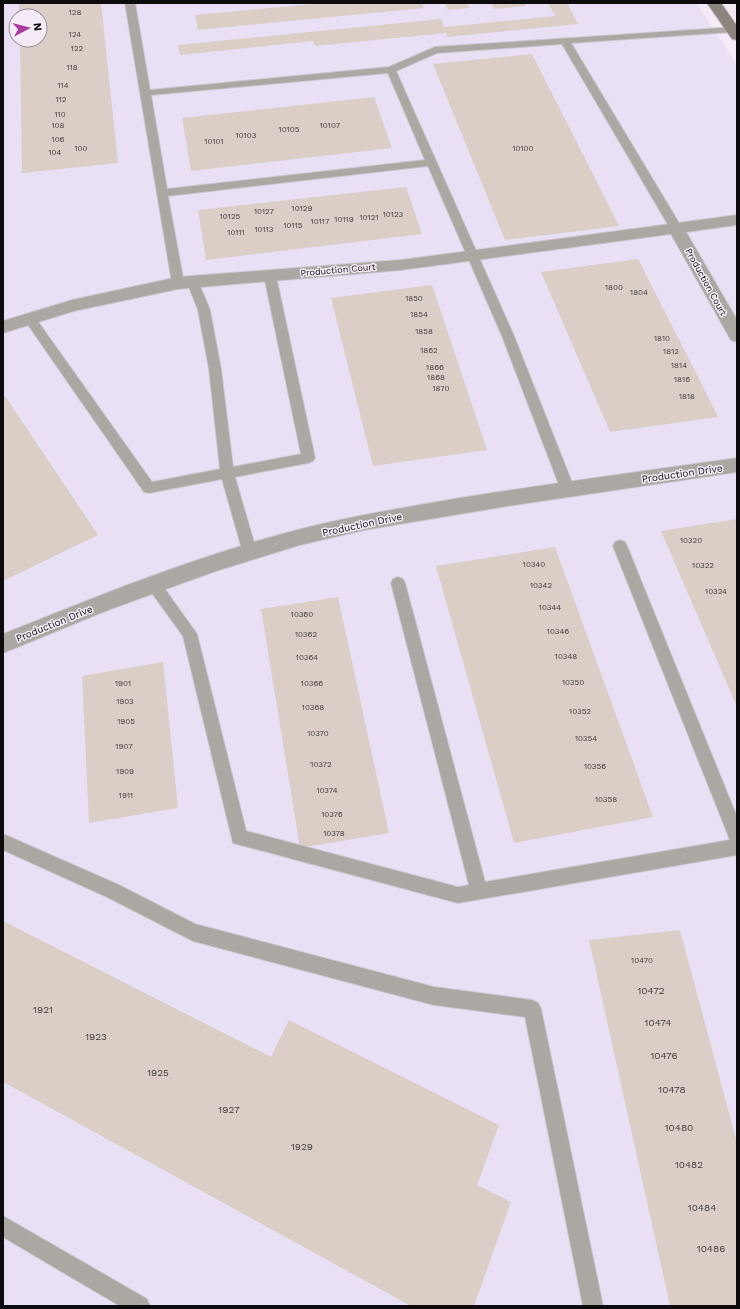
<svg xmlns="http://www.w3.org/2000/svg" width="740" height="1309" font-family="'Work Sans',sans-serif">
  <rect width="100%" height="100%" fill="#f4ebf6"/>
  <path fill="#e9e0f6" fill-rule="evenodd" d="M3 3H696L737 64V1306H3ZM16 16H40V40H16Z"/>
  <g fill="#dacec6">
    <path d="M19 3H101L118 163 22 173 20 40H40V16H19Z"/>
    <path d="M323 3H422L424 8 198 30 195 15Z"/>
    <path d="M445 3H467L469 8 448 10Z"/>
    <path d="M491 3H524L526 6 494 9Z"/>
    <path d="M548 3H567L578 24 447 37 446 33 315 46 313 41 180 55 178 45 441 19 444 27 555 16Z"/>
    <path d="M532 54 607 202 619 226 505 240 433 64Z"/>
    <path d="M374 97 392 148 191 171 182 118Z"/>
    <path d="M406 187 422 234 206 260 198 210Z"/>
    <path d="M638 259 695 371 718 417 610 432 541 272Z"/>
    <path d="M432 285 487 450 373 466 331 298Z"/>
    <path d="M3 393 98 535 3 581Z"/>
    <path d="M737 519V707L661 531Z"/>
    <path d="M555 547 653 817 514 843 436 566Z"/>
    <path d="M338 597 389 833 300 848 261 609Z"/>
    <path d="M163 662 178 808 89 823 82 676Z"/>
    <path d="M3 921 271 1057 289 1020 499 1125 477 1185 511 1202 474 1306H411L5 1083 3 1081Z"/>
    <path d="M680 930 737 1143V1306H670L589 940Z"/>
  </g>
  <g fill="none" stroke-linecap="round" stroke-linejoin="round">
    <defs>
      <g id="lane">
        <path d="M125 3H135L150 90 389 67 435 47 735 27 737 29 732 32 571 43 682 228 680 230H672L670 228 562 44 437 53 396 71 514 336 575 490 573 494 568 495 563 494 561 490 502 336 428 166 168 196 184 283 182 286H174L172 283ZM388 73 425 160 167 189 151 95Z"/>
        <path d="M270 272 274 273 276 276 315 458 313 461 308 463 235 477 257 553 255 557 250 559 245 557 243 553 222 479 149 493 144 492 24 319 26 316H34L152 482 220 469 209 369 198 310 187 282 189 279H197L210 310 221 369 233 467 301 454 264 276 266 273Z"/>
        <path d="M620 540 625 542 627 546 737 817V855L458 903 233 843 183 636 149 589 147 585 149 581 154 579 159 581 197 634 246 831 458 887 469 885 391 583 393 579 398 577 403 579 405 583 485 882 730 840 613 546 615 542Z"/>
        <path d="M3 834 119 885 195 924 434 987 532 1000 538 1003 541 1009 603 1306H583L525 1017 434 1005 193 941 107 897 3 850Z"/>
        <path d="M3 1216 147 1299 150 1306H120L3 1237Z"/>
      </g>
      <g id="street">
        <path d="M737 215V225L686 232 737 320V342L731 340 671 234 401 270 178 289 74 311 3 333V321L72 300 178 277 401 260Z"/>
        <path d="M737 458V472L502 507 364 530 300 545 216 571 108 610 3 653V634C100 595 199 555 301 529 351 516 403 508 454 499 548 484 643 471 737 458Z"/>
      </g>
      <path id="secondary" d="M707 3H721L737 26V40L732 39Z"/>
    </defs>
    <use href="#lane" stroke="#cfc7d1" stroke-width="2"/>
    <use href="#street" stroke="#cfc7d1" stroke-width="2"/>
    <use href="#secondary" stroke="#cfc7d1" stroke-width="2"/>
    <use href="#lane" fill="#aba8a3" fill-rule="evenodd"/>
    <use href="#street" fill="#aba8a3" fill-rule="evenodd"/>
    <use href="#secondary" fill="#8b857e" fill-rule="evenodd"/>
  </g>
  <g text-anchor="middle" stroke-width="3" stroke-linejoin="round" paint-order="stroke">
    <g font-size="8" fill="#413c3d">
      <text x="75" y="15">128</text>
      <text x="75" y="37">124</text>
      <text x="77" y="51">122</text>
      <text x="72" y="70">118</text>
      <text x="63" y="88">114</text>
      <text x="61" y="102">112</text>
      <text x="60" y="117">110</text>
      <text x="58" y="128">108</text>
      <text x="330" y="128">10107</text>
      <text x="289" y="132">10105</text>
      <text x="246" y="138">10103</text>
      <text x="58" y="142">106</text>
      <text x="214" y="144">10101</text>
      <text x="81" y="151">100</text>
      <text x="523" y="151">10100</text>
      <text x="55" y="155">104</text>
      <text x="302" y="211">10129</text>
      <text x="264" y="214">10127</text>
      <text x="393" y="217">10123</text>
      <text x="230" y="219">10125</text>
      <text x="369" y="220">10121</text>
      <text x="344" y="222">10119</text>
      <text x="320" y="224">10117</text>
      <text x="293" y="228">10115</text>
      <text x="264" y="232">10113</text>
      <text x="236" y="235">10111</text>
      <text x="614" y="290">1800</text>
      <text x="639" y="295">1804</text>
      <text x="414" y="301">1850</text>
      <text x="419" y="317">1854</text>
      <text x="424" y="334">1858</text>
      <text x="662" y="341">1810</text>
      <text x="429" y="353">1862</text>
      <text x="671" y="354">1812</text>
      <text x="679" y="368">1814</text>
      <text x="435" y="370">1866</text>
      <text x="436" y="380">1868</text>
      <text x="682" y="382">1816</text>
      <text x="441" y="391">1870</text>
      <text x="687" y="399">1818</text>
      <text x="691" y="543">10320</text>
      <text x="534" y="567">10340</text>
      <text x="703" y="568">10322</text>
      <text x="541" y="588">10342</text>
      <text x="716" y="594">10324</text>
      <text x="550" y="610">10344</text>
      <text x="302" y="617">10360</text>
      <text x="558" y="634">10346</text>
      <text x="306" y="637">10362</text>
      <text x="566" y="659">10348</text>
      <text x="307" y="660">10364</text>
      <text x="573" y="685">10350</text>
      <text x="123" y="686">1901</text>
      <text x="312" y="686">10366</text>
      <text x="125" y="704">1903</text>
      <text x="313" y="710">10368</text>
      <text x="580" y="714">10352</text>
      <text x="126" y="724">1905</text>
      <text x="318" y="736">10370</text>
      <text x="586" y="741">10354</text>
      <text x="124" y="749">1907</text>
      <text x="321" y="767">10372</text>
      <text x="595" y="769">10356</text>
      <text x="125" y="774">1909</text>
      <text x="327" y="793">10374</text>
      <text x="126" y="798">1911</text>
      <text x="606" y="802">10358</text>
      <text x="332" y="817">10376</text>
      <text x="334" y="836">10378</text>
      <text x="642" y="963">10470</text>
    </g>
    <g font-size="9" fill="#0e0b0f" stroke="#f4ebf6">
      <text transform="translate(338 270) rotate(-5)" y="3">Production Court</text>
      <text transform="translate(706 282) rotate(61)" y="3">Production Court</text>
    </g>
    <g font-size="10" fill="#0e0b0f" stroke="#f4ebf6">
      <text transform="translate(682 473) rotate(-8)" y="4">Production Drive</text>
      <text transform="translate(362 524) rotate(-12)" y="4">Production Drive</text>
      <text transform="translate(54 623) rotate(-22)" y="4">Production Drive</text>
    </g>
    <g font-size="10" fill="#413c3d">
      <text x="651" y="994">10472</text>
      <text x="43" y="1013">1921</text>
      <text x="658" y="1026">10474</text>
      <text x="96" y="1040">1923</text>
      <text x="664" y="1059">10476</text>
      <text x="158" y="1076">1925</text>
      <text x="672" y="1093">10478</text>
      <text x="229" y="1113">1927</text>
      <text x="679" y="1131">10480</text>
      <text x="302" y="1150">1929</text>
      <text x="689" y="1168">10482</text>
      <text x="702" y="1211">10484</text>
      <text x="711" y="1252">10486</text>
    </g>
  </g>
  <rect width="740" height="1309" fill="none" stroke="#0e0b0f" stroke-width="8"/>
  <g transform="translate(28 28) rotate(83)"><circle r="19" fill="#f4ebf6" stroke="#98919a"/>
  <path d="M0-3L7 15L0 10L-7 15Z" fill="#a63d9f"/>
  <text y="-6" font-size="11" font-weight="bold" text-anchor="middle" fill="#0e0b0f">N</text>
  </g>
</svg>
